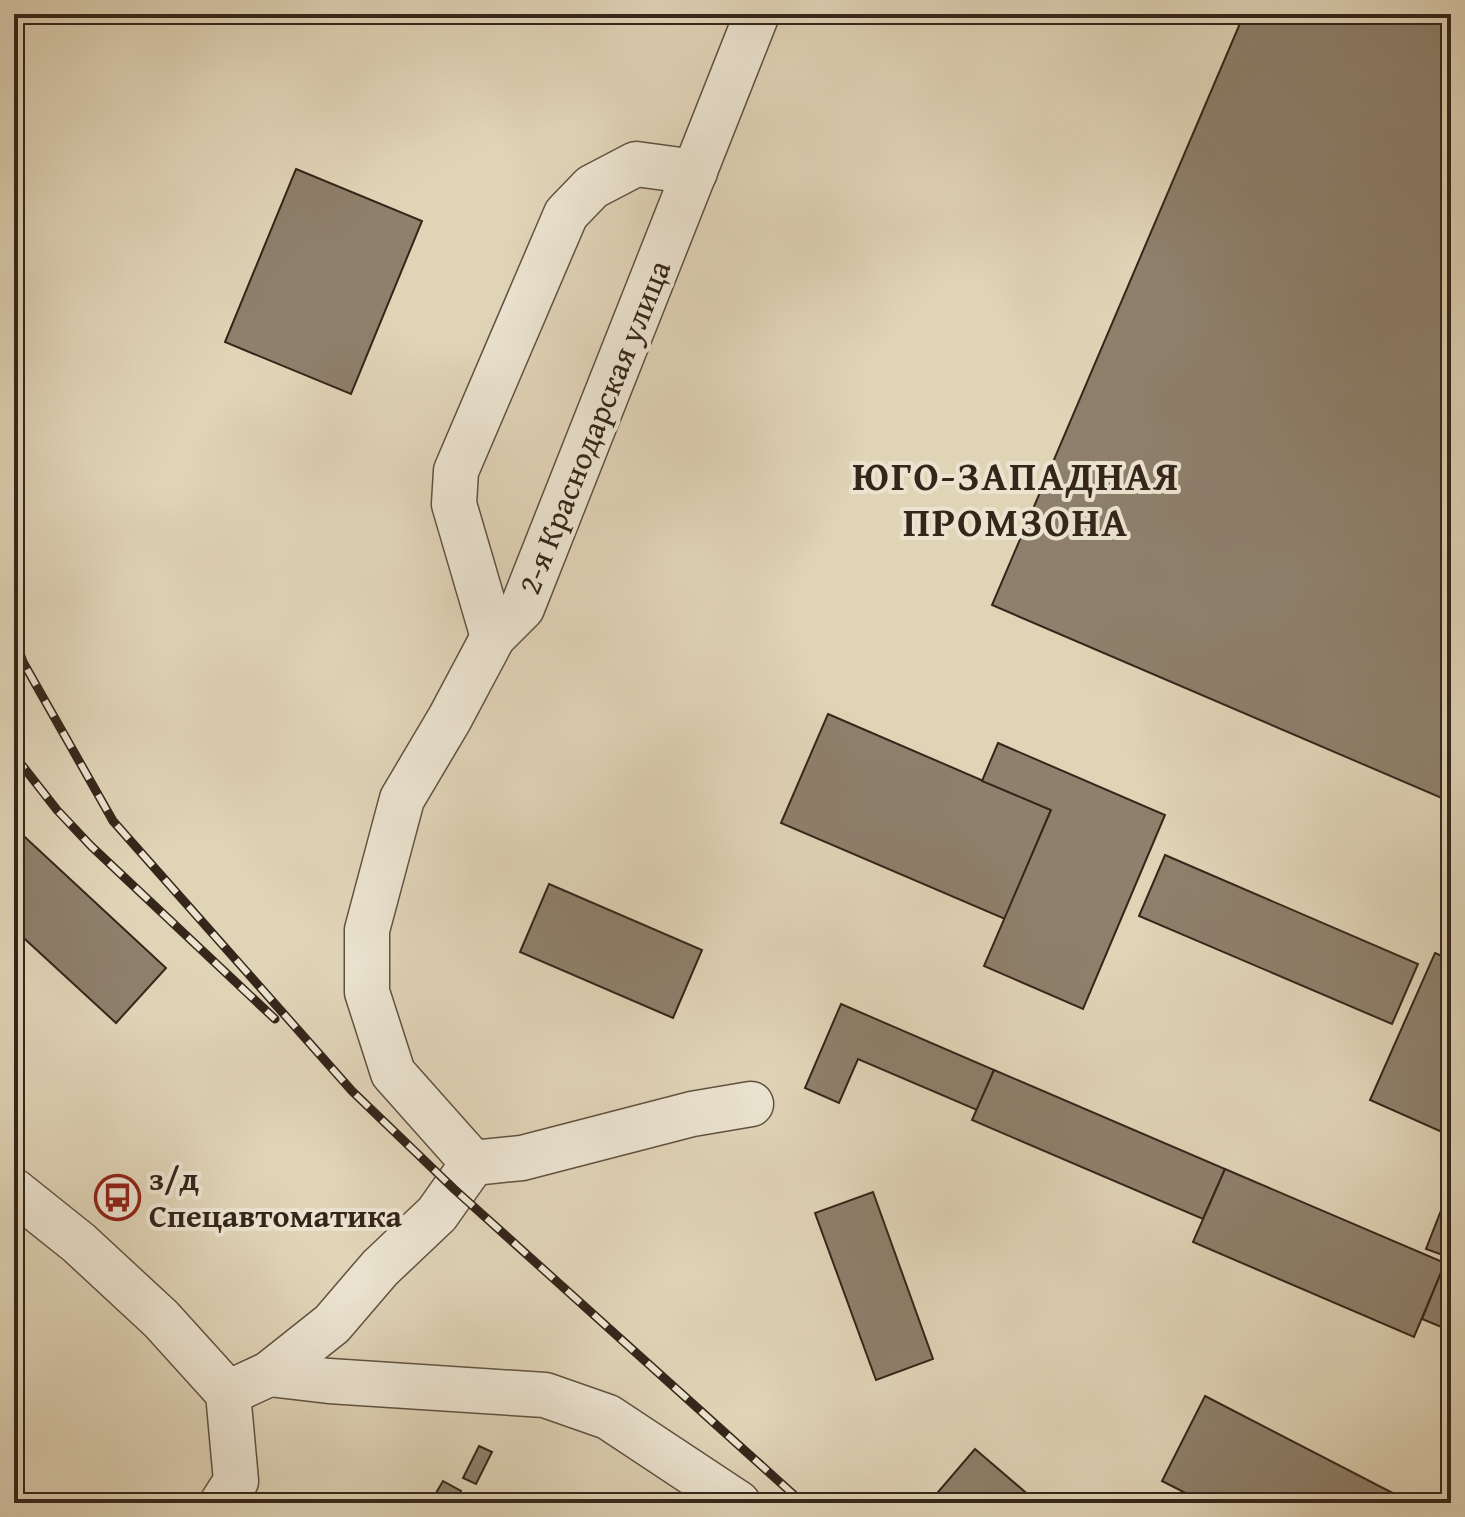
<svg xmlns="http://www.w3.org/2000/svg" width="1465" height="1517" font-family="'Gentium Book Plus',serif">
  <rect width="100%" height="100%" fill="#e0d4b7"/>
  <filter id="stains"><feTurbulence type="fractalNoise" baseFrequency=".0025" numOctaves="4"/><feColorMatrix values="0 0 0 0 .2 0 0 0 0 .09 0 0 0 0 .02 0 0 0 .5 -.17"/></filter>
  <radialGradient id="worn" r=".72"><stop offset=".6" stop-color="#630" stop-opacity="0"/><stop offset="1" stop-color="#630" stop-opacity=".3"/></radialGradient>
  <g fill="#8e806c" stroke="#35261a" stroke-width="2">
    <path d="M1244 14H1451V802L992 605Z"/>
    <path d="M296 169 422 221 351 394 225 342Z"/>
    <path d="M828 714 1051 810 1005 919 781 823Z"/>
    <path d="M998 743 1165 815 1083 1009 984 966 1051 810 982 781Z"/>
    <path d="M14 827 166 968 116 1023 14 929Z"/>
    <path d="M1165 855 1418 964 1392 1024 1139 916Z"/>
    <path d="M549 884 702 950 673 1018 520 952Z"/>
    <path d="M1435 953 1451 960V1136L1370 1100Z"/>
    <path d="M841 1004 994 1070 977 1110 858 1059 839 1103 805 1088Z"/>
    <path d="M994 1070 1225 1169 1203 1219 972 1120Z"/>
    <path d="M1225 1169 1445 1263 1414 1337 1193 1242Z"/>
    <path d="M1451 1185V1258L1426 1249Z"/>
    <path d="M873 1192 933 1359 876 1380 815 1213Z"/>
    <path d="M1445 1263 1451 1266V1331L1422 1319Z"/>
    <path d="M1205 1396 1412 1503H1205L1162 1481Z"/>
    <path d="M479 1446 492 1452 476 1484 463 1478Z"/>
    <path d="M975 1449 1038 1503H937L932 1499Z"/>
    <path d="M443 1481 461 1491 455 1503H443L433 1498Z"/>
  </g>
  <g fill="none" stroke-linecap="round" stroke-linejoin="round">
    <defs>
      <g id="minor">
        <path d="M493 637 454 504 456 471 566 214 592 187 636 164 695 172"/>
        <path d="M473 1163 522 1158 692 1114 751 1104"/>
        <path d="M14 1191 79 1243 161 1319 228 1393 236 1481 222 1503"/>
        <path d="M269 1374 329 1381 545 1395 608 1417 738 1503"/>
        <path d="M228 1393 269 1374 332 1324 380 1268 437 1214 473 1163 393 1073 367 992V930L402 799 450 718 493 637 522 608 757 14"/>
      </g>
    </defs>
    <use href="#minor" stroke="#605241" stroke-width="47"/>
    <use href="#minor" stroke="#ebe3d0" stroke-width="44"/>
    <defs>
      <g id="rail">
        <path d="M14 636 23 662 113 821 352 1091 454 1189 803 1503"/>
        <path d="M14 755 57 810 91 846 275 1019"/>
      </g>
    </defs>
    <use href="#rail" stroke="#35261a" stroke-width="9"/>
    <use href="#rail" stroke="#ebe3d0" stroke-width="6" stroke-dasharray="18" stroke-linecap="butt"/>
  </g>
  <defs>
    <symbol id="bus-ring" viewBox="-11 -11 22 22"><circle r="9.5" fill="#ebe3d0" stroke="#8f2418" stroke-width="1.5"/><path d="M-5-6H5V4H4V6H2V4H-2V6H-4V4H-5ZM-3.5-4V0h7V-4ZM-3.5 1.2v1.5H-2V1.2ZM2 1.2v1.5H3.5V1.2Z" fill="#8f2418"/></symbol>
  </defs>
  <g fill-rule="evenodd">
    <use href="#bus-ring" x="92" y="1172" width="51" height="51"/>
  </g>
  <g text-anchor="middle" stroke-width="8" stroke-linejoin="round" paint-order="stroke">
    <g font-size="32" fill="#35261a" stroke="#ebe3d0">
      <text transform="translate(594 427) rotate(-68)" y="11">2-я Краснодарская улица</text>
    </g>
    <g font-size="32" font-weight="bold" fill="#35261a" stroke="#ebe3d0" text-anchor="start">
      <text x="149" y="1190">з/д<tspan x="149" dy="37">Спецавтоматика</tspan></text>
    </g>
    <g font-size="40" font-weight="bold" letter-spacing="2" fill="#35261a" stroke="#ebe3d0">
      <text x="1016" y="490">ЮГО-ЗАПАДНАЯ<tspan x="1016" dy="46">ПРОМЗОНА</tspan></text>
    </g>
  </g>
  <rect width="1465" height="1517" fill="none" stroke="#e0d4b7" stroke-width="48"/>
  <rect x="16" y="16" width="1433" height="1485" fill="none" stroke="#35261a" stroke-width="4"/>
  <rect x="24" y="24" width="1417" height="1469" fill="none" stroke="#35261a" stroke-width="2"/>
  <rect width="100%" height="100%" filter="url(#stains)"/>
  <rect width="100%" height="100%" fill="url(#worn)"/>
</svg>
